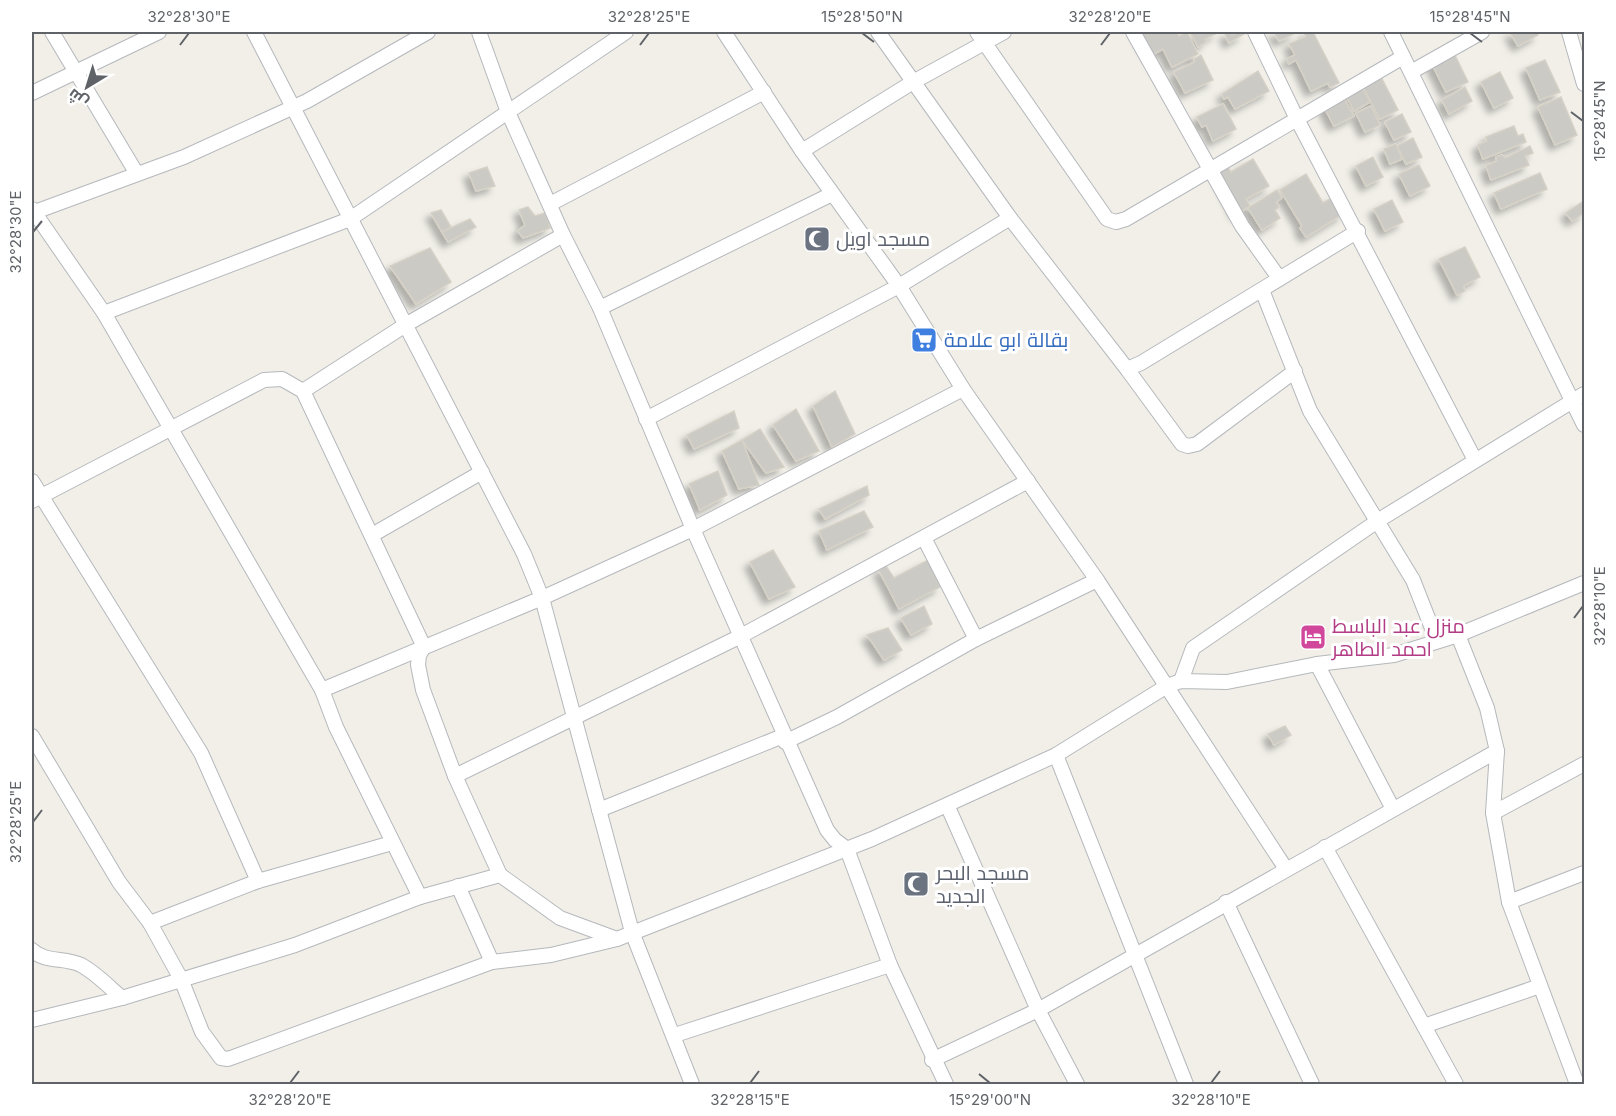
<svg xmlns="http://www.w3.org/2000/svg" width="1616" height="1116" font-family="Inter,Cairo,sans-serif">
  <defs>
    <filter id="shadow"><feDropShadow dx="-5.5" dy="5.5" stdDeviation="3" flood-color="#0004"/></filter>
  </defs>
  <rect width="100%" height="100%" fill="#f1efe8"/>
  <g fill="#cccac5" stroke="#d6d1c6" stroke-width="1.5" filter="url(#shadow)">
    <path d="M1139 32H1176L1179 36 1187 32 1198 54 1172 67 1163 49 1152 55Z"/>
    <path d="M1190 32H1219L1205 39 1206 42 1198 47Z"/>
    <path d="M1230 32 1232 35 1239 32 1244 34 1229 43 1225 34Z"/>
    <path d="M1274 32H1297L1279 41Z"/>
    <path d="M1313 32 1339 83 1330 87 1328 83 1311 91 1296 60 1289 64 1287 59 1295 55 1289 44 1306 37 1304 33Z"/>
    <path d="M1510 32H1537L1538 35 1518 46Z"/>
    <path d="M1453 51 1468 82 1446 92 1431 62Z"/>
    <path d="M1201 55 1213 80 1185 93 1174 72 1195 62 1194 59Z"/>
    <path d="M1545 60 1560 92 1540 100 1526 68Z"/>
    <path d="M1258 71 1269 91 1235 109 1228 97 1224 99 1222 94Z"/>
    <path d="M1500 72 1513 98 1494 108 1481 82Z"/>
    <path d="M1379 73 1398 110 1380 119 1361 83Z"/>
    <path d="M1361 85 1370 102 1354 111 1345 94Z"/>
    <path d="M1465 87 1472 101 1449 114 1442 100Z"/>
    <path d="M1342 95 1354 116 1334 126 1323 105Z"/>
    <path d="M1561 97 1577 135 1555 145 1538 107Z"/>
    <path d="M1223 104 1236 129 1213 141 1206 125 1202 127 1197 117Z"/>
    <path d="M1371 106 1380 125 1365 132 1356 113Z"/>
    <path d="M1402 114 1411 132 1394 140 1385 122Z"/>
    <path d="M1514 126 1518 136 1523 134 1526 142 1483 159 1478 145 1487 141 1486 137Z"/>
    <path d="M1413 138 1422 157 1406 164 1397 146Z"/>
    <path d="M1396 144 1402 159 1390 164 1384 149Z"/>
    <path d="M1530 146 1533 153 1525 156 1529 165 1491 180 1486 166 1497 161 1496 157 1502 155 1505 158Z"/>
    <path d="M1373 157 1383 177 1366 186 1356 166Z"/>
    <path d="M1253 159 1269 186 1246 199 1250 206 1237 214 1218 171 1227 166 1231 172Z"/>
    <path d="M1419 165 1430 186 1410 196 1399 174Z"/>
    <path d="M487 167 495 186 476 191 469 173Z"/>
    <path d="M1540 173 1547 189 1501 209 1494 193Z"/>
    <path d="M1306 174 1323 203 1333 197 1343 214 1306 237 1300 228 1302 226 1280 190Z"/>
    <path d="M1277 190 1282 198 1276 202 1279 207 1275 210 1280 218 1262 230 1248 208Z"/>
    <path d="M1392 200 1403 222 1385 231 1374 209Z"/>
    <path d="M1582 202 1584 213 1572 221 1566 213Z"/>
    <path d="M528 207 535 216 545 213 550 228 523 238 518 231 525 225 519 210Z"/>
    <path d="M441 210 451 227 442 232 431 213Z"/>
    <path d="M470 219 476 227 448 242 442 232Z"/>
    <path d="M1465 247 1480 277 1463 286 1465 291 1457 295 1439 259Z"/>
    <path d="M430 248 451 282 416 304 390 266Z"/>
    <path d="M835 391 855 434 832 447 813 406Z"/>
    <path d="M796 409 819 451 796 461 773 425Z"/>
    <path d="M734 411 739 428 694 449 687 435Z"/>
    <path d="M760 429 784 467 766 473 742 440Z"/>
    <path d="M742 440 759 485 739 489 722 451Z"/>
    <path d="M718 471 727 495 700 510 689 484Z"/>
    <path d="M867 486 869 495 825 519 819 509Z"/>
    <path d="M864 511 873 527 827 550 819 531Z"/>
    <path d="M773 550 795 587 769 599 750 562Z"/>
    <path d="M928 560 940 587 899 609 879 570 886 566 894 578Z"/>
    <path d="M924 606 932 624 911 635 901 618Z"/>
    <path d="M888 628 902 650 884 660 867 635Z"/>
    <path d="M1285 726 1291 735 1274 745 1268 734Z"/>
  </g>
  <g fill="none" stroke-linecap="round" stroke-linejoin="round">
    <defs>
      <g id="street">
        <path d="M52 32 137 174"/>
        <path d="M254 32 524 554 542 598 632 932 692 1084"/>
        <path d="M479 32 508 112 563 235 600 308 693 529 827 830 835 840 847 849 890 965 946 1084"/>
        <path d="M724 32 802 151 899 286 963 389 1097 580 1286 869"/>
        <path d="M878 32 1010 218 1127 369 1141 363 1358 231"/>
        <path d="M977 32 1107 219 1116 222 1126 219 1403 57"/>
        <path d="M1133 32 1242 226 1279 278"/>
        <path d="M1255 32 1297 119 1475 460"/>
        <path d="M1391 32 1584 425"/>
        <path d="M1569 32 1584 84"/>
        <path d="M1411 72 1482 32"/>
        <path d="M32 93 159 32"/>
        <path d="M802 151 913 82 1004 32"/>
        <path d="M550 204 764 92"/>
        <path d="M32 209 104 313 322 690 336 727 420 897"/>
        <path d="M32 213 184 157 307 101 428 32"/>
        <path d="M1262 290 1310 411 1413 580 1437 641"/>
        <path d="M600 308 832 194"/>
        <path d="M104 313 350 219 626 32"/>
        <path d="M1127 369 1182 444 1188 446 1197 444 1295 371"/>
        <path d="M303 391 407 324 563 235"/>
        <path d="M646 419 899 286 1010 218"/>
        <path d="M32 481 201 753 258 881"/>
        <path d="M32 501 264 380 282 379 303 391 424 647"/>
        <path d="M372 535 482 472"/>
        <path d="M924 538 976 639"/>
        <path d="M424 647 419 655 418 665 423 690 455 776 500 875"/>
        <path d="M1317 664 1393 809"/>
        <path d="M1181 681 1193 648 1379 520 1584 394"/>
        <path d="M322 690 542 598 693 529 963 389"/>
        <path d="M32 736 119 882 150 923 181 979 202 1032 221 1058 228 1059 492 962 551 955 617 939 872 839 1056 755 1167 686 1181 681 1227 682 1317 664 1394 655 1458 635 1584 583"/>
        <path d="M785 742 837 717 976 639 1097 580"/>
        <path d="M1497 751 1493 813 1509 902 1577 1084"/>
        <path d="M1056 755 1186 1084"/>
        <path d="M455 776 739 637 1028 481"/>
        <path d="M948 807 1038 1010 1077 1084"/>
        <path d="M599 810 783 736"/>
        <path d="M1493 813 1584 764"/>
        <path d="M1325 847 1456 1084"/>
        <path d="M458 886 492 962"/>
        <path d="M1226 902 1312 1084"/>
        <path d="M1509 902 1584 873"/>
        <path d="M150 923 258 881 392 843"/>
        <path d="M32 950C45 963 65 957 81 965 96 973 109 987 122 998"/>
        <path d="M32 1020 122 998 295 945 420 897 500 875 560 918 617 939"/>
        <path d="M1424 1026 1540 986"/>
        <path d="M675 1035 890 965"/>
        <path d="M932 1060 1038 1010 1497 751 1487 708 1458 635"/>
      </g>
    </defs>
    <use href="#street" stroke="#b5b8bc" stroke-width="16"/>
    <use href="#street" stroke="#fff" stroke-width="14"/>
  </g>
  <path fill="none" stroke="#5f6368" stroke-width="2" d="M862 33 874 42M1470 33 1482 42M180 45 189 33M640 45 649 33M1101 45 1110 33M1571 112 1583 121M33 232 42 221M1574 618 1583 606M33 822 42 810M979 1074 990 1083M290 1083 299 1071M750 1083 759 1071M1211 1083 1220 1071"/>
  <defs>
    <symbol id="mosque-square" viewBox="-11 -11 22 22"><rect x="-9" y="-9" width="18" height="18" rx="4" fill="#6b7280" stroke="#fff"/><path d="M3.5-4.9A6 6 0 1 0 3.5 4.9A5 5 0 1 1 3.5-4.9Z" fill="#fff"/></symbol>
    <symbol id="supermarket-square" viewBox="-11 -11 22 22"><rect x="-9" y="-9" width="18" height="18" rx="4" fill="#3f7fe0" stroke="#fff"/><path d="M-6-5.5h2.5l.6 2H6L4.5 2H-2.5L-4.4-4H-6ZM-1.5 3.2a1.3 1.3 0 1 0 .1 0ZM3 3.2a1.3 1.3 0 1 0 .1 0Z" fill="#fff"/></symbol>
    <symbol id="hotel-square" viewBox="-11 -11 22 22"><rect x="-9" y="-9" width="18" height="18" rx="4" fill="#d1479c" stroke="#fff"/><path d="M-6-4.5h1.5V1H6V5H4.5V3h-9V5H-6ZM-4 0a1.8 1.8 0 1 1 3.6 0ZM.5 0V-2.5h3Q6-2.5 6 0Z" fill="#fff"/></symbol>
  </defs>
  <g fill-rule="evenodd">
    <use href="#mosque-square" x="802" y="224" width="30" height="30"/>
    <use href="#supermarket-square" x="909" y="325" width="30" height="30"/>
    <use href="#hotel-square" x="1298" y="622" width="30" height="30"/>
    <use href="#mosque-square" x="901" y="869" width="30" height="30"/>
  </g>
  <g text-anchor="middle" stroke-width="6" stroke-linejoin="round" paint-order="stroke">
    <g font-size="20" fill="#5b616d" stroke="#fff" text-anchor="start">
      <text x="836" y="246">مسجد اويل</text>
      <text x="936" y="880">مسجد البحر<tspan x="936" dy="23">الجديد</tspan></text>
    </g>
    <g font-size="20" fill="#366cbe" stroke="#fff" text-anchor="start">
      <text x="944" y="347">بقالة ابو علامة</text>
    </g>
    <g font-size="20" fill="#b23c85" stroke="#fff" text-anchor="start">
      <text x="1332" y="633">منزل عبد الباسط<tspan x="1332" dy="23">احمد الطاهر</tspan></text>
    </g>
  </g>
  <rect width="1616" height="1116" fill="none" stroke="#ffffff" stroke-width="66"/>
  <g transform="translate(87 87) rotate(218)" stroke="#ffffff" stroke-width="4.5" paint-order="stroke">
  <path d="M0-4.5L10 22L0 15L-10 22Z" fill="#5f6368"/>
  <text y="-9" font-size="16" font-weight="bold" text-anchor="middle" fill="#5f6368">ش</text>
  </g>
  <rect x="33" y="33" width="1550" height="1050" fill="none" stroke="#5f6368" stroke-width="2"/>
  <g font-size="15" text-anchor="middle" fill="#5f6368">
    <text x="189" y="22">32°28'30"E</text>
    <text x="649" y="22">32°28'25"E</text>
    <text x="862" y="22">15°28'50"N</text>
    <text x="1110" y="22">32°28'20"E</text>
    <text x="1470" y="22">15°28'45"N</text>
    <text transform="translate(1600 121) rotate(-90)" y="5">15°28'45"N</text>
    <text transform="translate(16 232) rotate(-90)" y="5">32°28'30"E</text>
    <text transform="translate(1600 606) rotate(-90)" y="5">32°28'10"E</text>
    <text transform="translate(16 822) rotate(-90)" y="5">32°28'25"E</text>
    <text x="290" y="1105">32°28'20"E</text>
    <text x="750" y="1105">32°28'15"E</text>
    <text x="990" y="1105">15°29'00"N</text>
    <text x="1211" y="1105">32°28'10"E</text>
  </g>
</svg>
